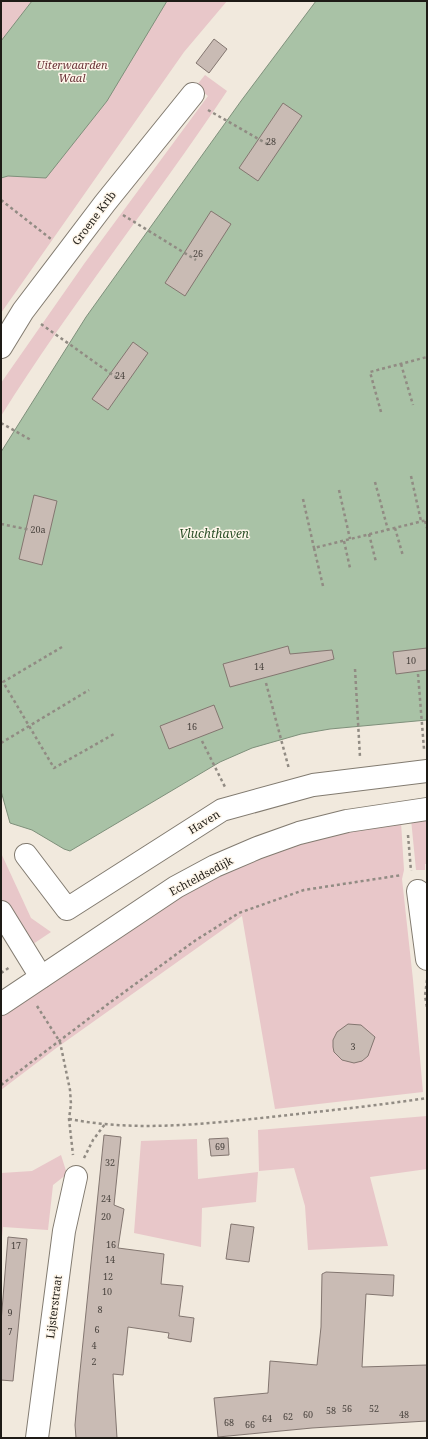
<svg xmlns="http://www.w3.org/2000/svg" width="428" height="1439" font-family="'Noto Serif',serif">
  <rect width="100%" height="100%" fill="#f1e9dd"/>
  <g fill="#e8c7c9">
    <path d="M1 1H227L184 52 1 313Z"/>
    <path d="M205 75 227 91C154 201 71 304 1 416V383L84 264 208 96 196 86Z"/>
    <path d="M427 818V864H425V870H416L411 819Z"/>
    <path d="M401 822 404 870 402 879 413 980 423 1092 275 1109 242 916 55 1049 1 1090V1016C92 954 181 883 286 847 323 834 362 828 401 822Z"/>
    <path d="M1 853 31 918 51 932 30 946 1 901Z"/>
    <path d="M427 1116V1169L370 1177 388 1246 308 1250 305 1206 294 1168 259 1171 258 1130Z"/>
    <path d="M197 1139 198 1179 258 1172 256 1202 202 1208 201 1247 134 1233 141 1141Z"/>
    <path d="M61 1155 67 1174 53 1185 48 1230 3 1227 1 1247V1173L32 1171Z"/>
  </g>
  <g fill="#a9c2a6" stroke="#7f907b">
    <path d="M32 1H167L107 101 46 178 8 176 1 178V41Z"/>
    <path d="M316 1H427V720L330 729 301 734 252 748 220 762 70 851 64 849 32 830 10 823 1 791V452L86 317 241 101Z"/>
  </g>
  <g fill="#c9bbb4" stroke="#837670">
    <path d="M214 39 227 49 209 73 196 63Z"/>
    <path d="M283 103 302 116 258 181 239 168Z"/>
    <path d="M211 211 231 224 185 296 165 283Z"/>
    <path d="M133 342 148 353 108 410 92 399Z"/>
    <path d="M34 495 57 501 42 565 19 559Z"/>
    <path d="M288 646 290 654 332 650 334 659 230 687 223 664Z"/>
    <path d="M427 648V670L396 674 393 652Z"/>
    <path d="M214 705 223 728 169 749 160 726Z"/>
    <path d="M348 1024 361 1025 375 1037 368 1056 362 1061 354 1063 342 1060 334 1052 333 1047V1040L337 1032Z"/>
    <path d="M104 1135 121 1137 114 1205 124 1209 118 1248 164 1254 161 1284 183 1286 179 1316 194 1318 191 1342 168 1338 169 1333 128 1327 123 1375 113 1374 117 1438H76L75 1425 78 1391Z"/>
    <path d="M228 1138 229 1155 211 1156 209 1139Z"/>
    <path d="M231 1224 254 1227 249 1262 226 1259Z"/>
    <path d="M8 1237 27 1239 13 1381 1 1380V1322Z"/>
    <path d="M326 1272 394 1275 393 1296 366 1294 362 1367 427 1365V1421L312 1428 218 1437 214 1398 268 1393 270 1361 317 1365 321 1327 322 1274Z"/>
  </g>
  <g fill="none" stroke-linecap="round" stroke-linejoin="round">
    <defs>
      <g id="street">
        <path d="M1 347 23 311 105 203 193 94"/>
        <path d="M26 855 67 909 222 810 313 785 427 771"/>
        <path d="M418 891 427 959"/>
        <path d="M1 912 41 977"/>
        <path d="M1 1004 176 887 215 866 257 848 299 833 347 821 427 809"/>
        <path d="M37 1438 64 1231 76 1177"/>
      </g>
    </defs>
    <use href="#street" stroke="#827b70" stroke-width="24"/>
    <g stroke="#918b83" stroke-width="2.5" stroke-dasharray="3 3" stroke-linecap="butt">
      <path d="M208 110 269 145"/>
      <path d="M1 200 51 239"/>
      <path d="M123 215 196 260"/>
      <path d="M41 324 117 378"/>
      <path d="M401 364 413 405"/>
      <path d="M381 412 370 372 427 357"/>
      <path d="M1 423 31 440"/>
      <path d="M411 476 421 521"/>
      <path d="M375 482 388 530"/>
      <path d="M339 490 350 539"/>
      <path d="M303 499 314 548"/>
      <path d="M425 521 427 528"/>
      <path d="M1 524 31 530"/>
      <path d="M395 528 403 556"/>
      <path d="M369 534 376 562"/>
      <path d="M344 541 350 568"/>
      <path d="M323 586 314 548 427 520"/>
      <path d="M62 647 3 682 54 768 114 734"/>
      <path d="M355 669 360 757"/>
      <path d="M418 674 424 749"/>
      <path d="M266 683 289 769"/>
      <path d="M202 741 225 787"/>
      <path d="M1 743 89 690"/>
      <path d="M408 835 411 871"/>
      <path d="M1 973 10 967"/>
      <path d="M427 980 425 996 427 1007"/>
      <path d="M37 1006 60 1042 70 1090 71 1104 69 1119 73 1155"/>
      <path d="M1 1085 112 1001 196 940 239 913 304 890 402 875"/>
      <path d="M69 1119C136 1132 204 1124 271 1117 323 1111 375 1106 427 1098"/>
      <path d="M84 1158 93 1140 105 1124"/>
    </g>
    <use href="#street" stroke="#fff" stroke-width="22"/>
  </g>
  <g text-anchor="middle" stroke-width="3" stroke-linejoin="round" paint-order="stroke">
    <g font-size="9" fill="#49433e">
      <text x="271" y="145">28</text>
      <text x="198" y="257">26</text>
      <text x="120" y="379">24</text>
      <text x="38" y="533">20a</text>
      <text x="411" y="664">10</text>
      <text x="259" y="670">14</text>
      <text x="192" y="730">16</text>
      <text x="353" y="1050">3</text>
      <text x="220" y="1150">69</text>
      <text x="110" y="1166">32</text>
      <text x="106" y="1202">24</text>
      <text x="106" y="1220">20</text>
      <text x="111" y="1248">16</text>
      <text x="16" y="1249">17</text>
      <text x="110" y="1263">14</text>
      <text x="108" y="1280">12</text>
      <text x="107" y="1295">10</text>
      <text x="100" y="1313">8</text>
      <text x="10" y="1316">9</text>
      <text x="97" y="1333">6</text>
      <text x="10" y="1335">7</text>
      <text x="94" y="1349">4</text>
      <text x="94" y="1365">2</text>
      <text x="347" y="1412">56</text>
      <text x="374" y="1412">52</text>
      <text x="331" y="1414">58</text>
      <text x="308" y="1418">60</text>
      <text x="404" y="1418">48</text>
      <text x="288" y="1420">62</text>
      <text x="267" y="1422">64</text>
      <text x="229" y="1426">68</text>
      <text x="250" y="1428">66</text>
    </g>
    <g font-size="11" font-style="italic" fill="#6b3439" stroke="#fef6ea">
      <text x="72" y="69">Uiterwaarden<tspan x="72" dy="13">Waal</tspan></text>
    </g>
    <g font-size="11" fill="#1e1b16" stroke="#fef6ea">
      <text transform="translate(94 218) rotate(-53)" y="4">Groene Krib</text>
      <text transform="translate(204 822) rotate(-32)" y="4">Haven</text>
      <text transform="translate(201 876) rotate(-28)" y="4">Echteldsedijk</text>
      <text transform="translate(54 1307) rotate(-83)" y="4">Lijsterstraat</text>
    </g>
    <g font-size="12" font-style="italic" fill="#2b4f27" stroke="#fef6ea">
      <text x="214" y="538">Vluchthaven</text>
    </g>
  </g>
  <rect width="428" height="1439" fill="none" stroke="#1e1b16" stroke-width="4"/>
</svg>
